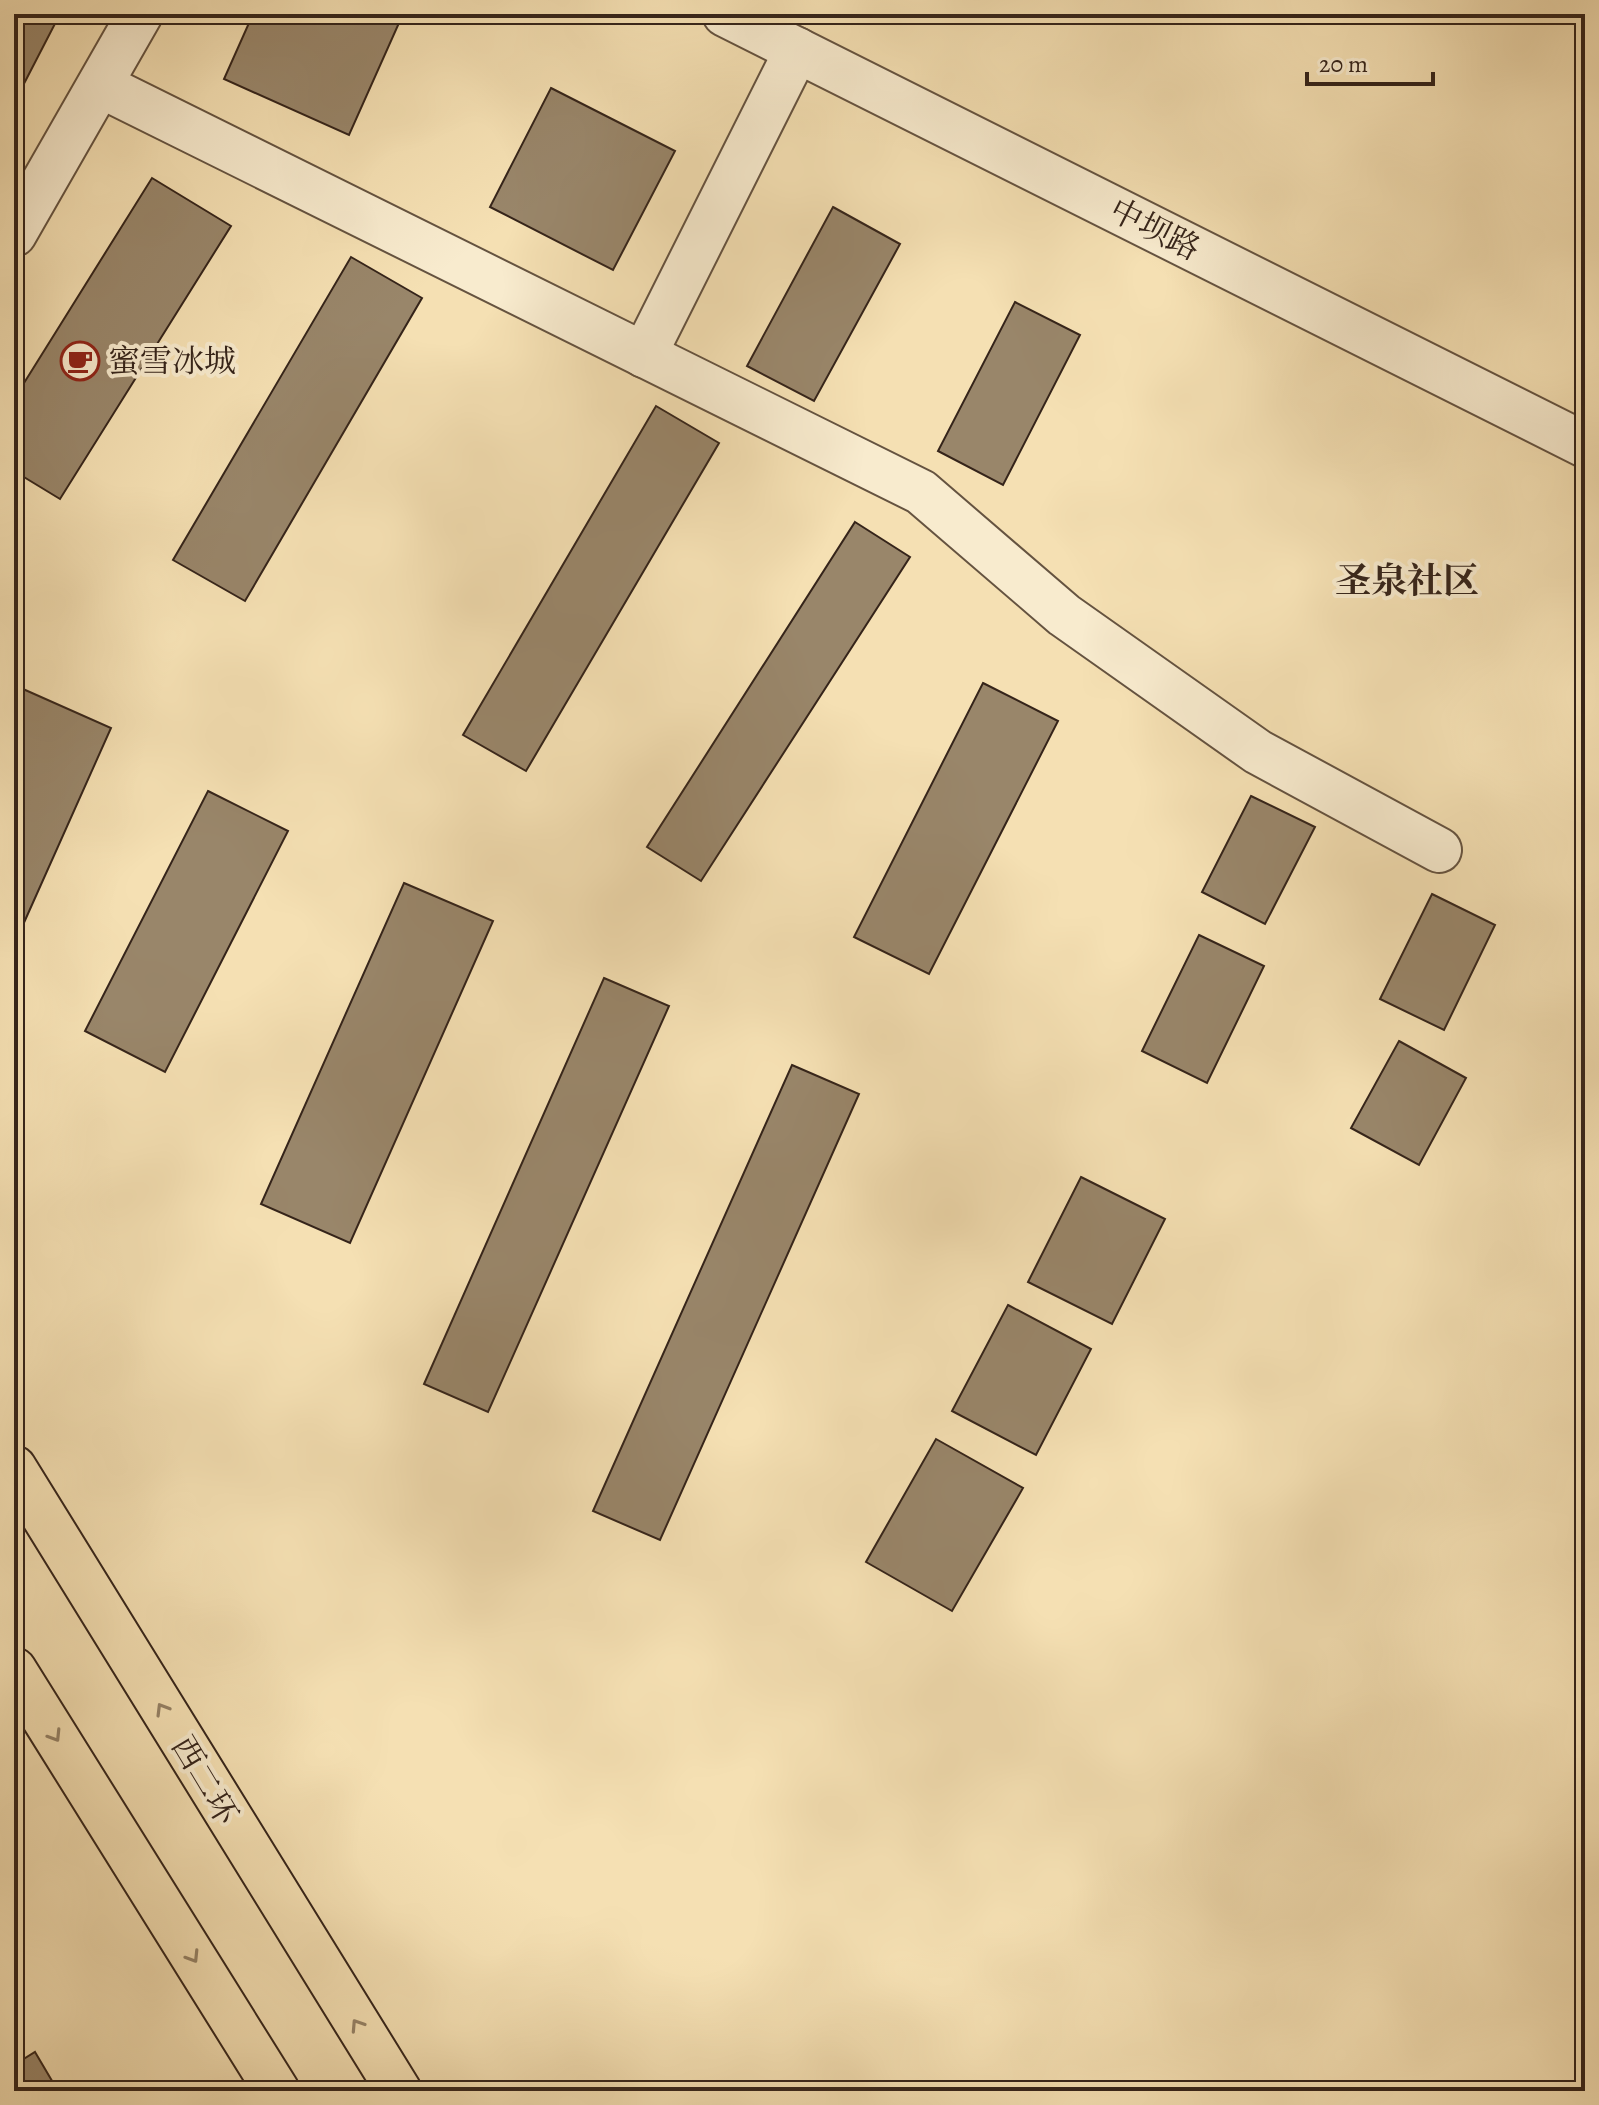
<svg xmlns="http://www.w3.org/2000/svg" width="1599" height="2105" font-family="Alegreya,'Noto Serif SC',serif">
  <rect width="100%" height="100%" fill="#f5e0b3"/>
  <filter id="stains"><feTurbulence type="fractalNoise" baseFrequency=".0025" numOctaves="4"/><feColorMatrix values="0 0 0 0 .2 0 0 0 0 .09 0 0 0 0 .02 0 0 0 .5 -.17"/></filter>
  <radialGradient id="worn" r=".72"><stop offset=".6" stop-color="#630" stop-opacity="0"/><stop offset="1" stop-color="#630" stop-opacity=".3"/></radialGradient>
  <g fill="#99866a" stroke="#35241a" stroke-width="2">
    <path d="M14 14H60L14 103Z"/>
    <path d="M253 14H403L349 135 224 79Z"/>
    <path d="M551 88 675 151 613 270 490 207Z"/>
    <path d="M152 178 231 226 60 499 14 471V399Z"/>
    <path d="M833 207 900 244 814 401 747 366Z"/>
    <path d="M351 257 422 298 245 601 173 560Z"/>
    <path d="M1015 302 1080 335 1003 485 938 451Z"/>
    <path d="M656 406 719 443 526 771 463 735Z"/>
    <path d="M855 522 910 557 701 881 647 847Z"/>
    <path d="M983 683 1058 721 929 974 854 937Z"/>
    <path d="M14 685 111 728 14 945Z"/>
    <path d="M208 791 288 831 165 1072 85 1031Z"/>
    <path d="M1251 796 1315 827 1265 924 1202 892Z"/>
    <path d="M404 883 493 921 350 1243 261 1204Z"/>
    <path d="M1432 894 1495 925 1444 1030 1380 999Z"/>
    <path d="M1199 935 1264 966 1207 1083 1142 1051Z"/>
    <path d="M604 978 669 1006 488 1412 424 1384Z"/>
    <path d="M1399 1041 1466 1078 1419 1165 1351 1128Z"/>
    <path d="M792 1065 859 1094 660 1540 593 1511Z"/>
    <path d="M1081 1177 1165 1219 1112 1324 1028 1282Z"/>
    <path d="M1008 1305 1091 1349 1036 1455 952 1411Z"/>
    <path d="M936 1439 1023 1488 952 1611 866 1562Z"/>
    <path d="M35 2052 58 2091H14V2065Z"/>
  </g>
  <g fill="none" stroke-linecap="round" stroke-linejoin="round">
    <defs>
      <g id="minor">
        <path d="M725 14 1585 445"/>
        <path d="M100 85 921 492 1064 615 1258 752 1439 850"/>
        <path d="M14 234 140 14"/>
        <path d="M644 355 797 50"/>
      </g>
      <g id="highway">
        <path d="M14 1468 399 2091"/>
        <path d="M14 1670 277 2091"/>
      </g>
    </defs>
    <use href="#minor" stroke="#655340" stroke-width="48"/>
    <use href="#highway" stroke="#35241a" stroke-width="48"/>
    <use href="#minor" stroke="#f8ebce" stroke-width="44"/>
    <use href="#highway" stroke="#f5e0b3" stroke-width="44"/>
  </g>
  <defs><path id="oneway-chevron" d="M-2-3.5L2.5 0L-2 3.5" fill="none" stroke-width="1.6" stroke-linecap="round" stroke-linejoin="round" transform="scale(2)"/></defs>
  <g stroke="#958266">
    <use href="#oneway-chevron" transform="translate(162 1709) rotate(-121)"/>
    <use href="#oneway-chevron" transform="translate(55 1736) rotate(58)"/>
    <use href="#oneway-chevron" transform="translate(193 1957) rotate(58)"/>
    <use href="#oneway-chevron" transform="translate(357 2025) rotate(-123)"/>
  </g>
  <defs>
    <symbol id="cafe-ring" viewBox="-11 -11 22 22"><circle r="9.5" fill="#f8ebce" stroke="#8f2418" stroke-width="1.5"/><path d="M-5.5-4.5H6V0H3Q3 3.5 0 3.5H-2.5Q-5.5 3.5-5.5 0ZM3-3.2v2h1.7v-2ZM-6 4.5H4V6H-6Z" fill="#8f2418"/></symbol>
  </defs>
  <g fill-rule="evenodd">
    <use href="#cafe-ring" x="58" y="339" width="44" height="44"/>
  </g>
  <g text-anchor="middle" stroke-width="8" stroke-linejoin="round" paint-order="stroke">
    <g font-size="32" fill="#35241a" stroke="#f8ebce">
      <text transform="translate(1155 229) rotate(27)" y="11">中坝路</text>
      <text transform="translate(205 1780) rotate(59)" y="11">西二环</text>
    </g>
    <g font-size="32" fill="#35241a" stroke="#f8ebce" text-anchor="start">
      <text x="108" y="372">蜜雪冰城</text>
    </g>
    <g font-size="36" font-weight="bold" fill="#35241a" stroke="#f8ebce">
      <text x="1407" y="593">圣泉社区</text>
    </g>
  </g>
  <rect width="1599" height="2105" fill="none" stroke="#f5e0b3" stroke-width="48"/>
  <rect x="16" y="16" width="1567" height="2073" fill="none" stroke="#35241a" stroke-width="4"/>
  <rect x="24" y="24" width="1551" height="2057" fill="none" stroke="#35241a" stroke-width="2"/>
  <path d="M1307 72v12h126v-12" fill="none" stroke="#35241a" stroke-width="4"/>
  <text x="1319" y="72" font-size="24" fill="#35241a" stroke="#f8ebce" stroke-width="6" paint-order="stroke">20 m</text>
  <rect width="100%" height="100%" filter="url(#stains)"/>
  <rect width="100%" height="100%" fill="url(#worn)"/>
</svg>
